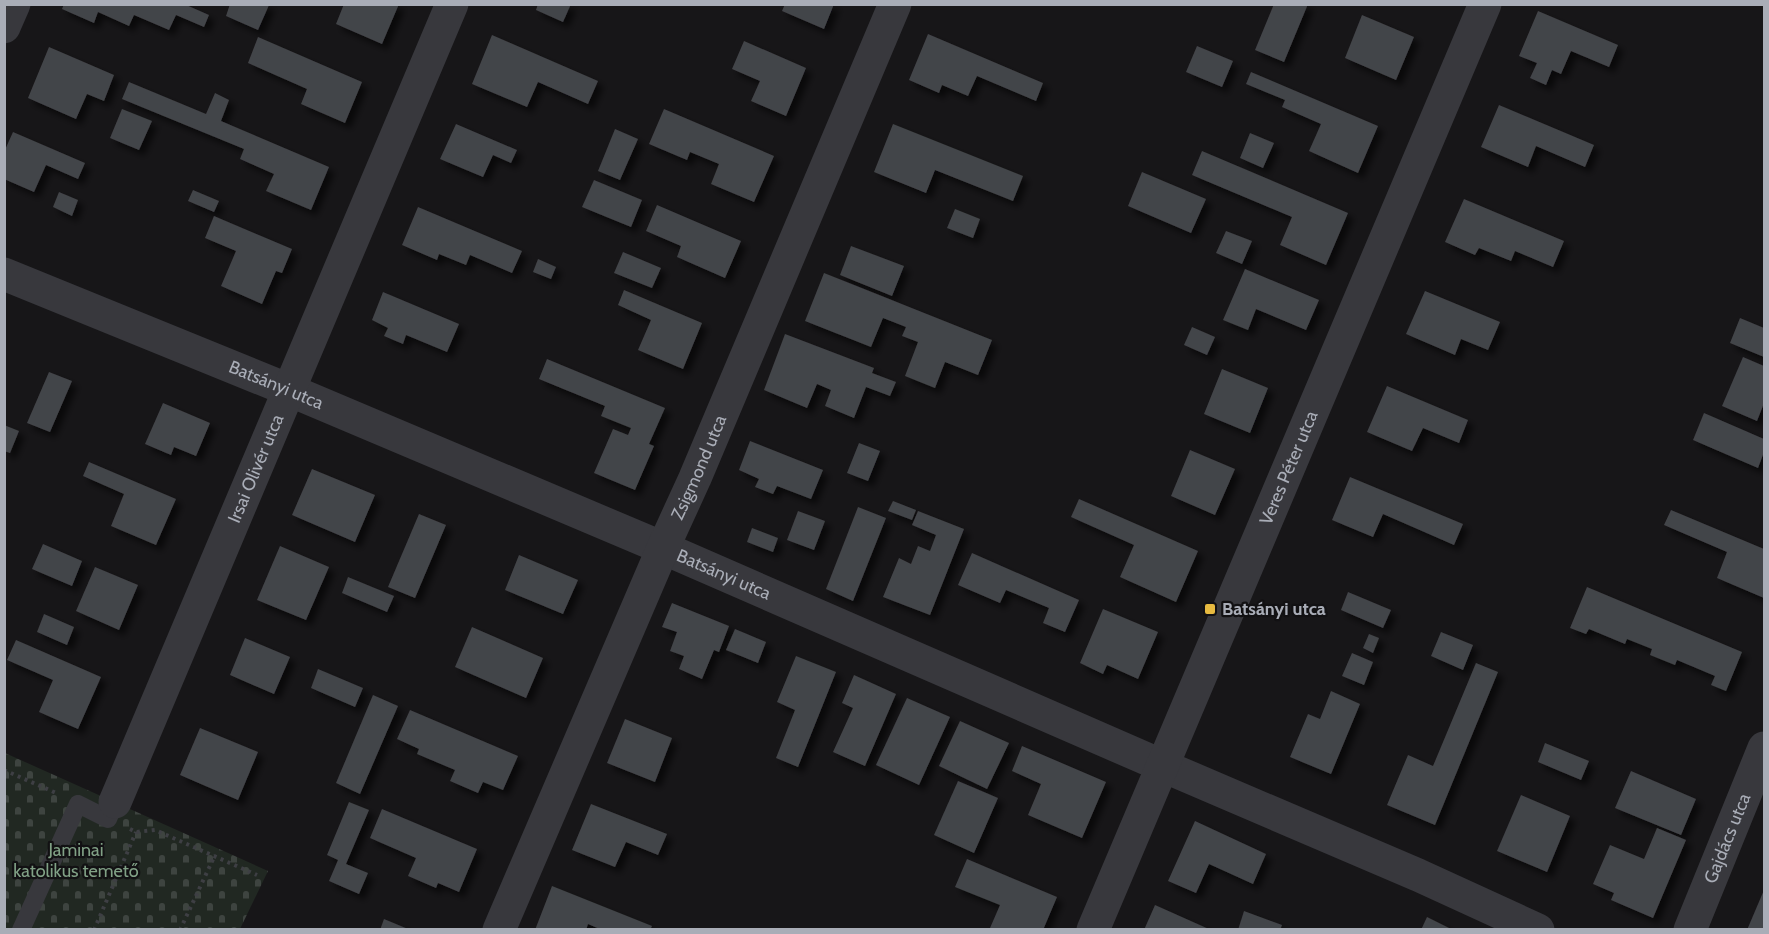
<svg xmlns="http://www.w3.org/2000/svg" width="1769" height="934" font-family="Cabin,sans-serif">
  <defs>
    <pattern id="cemetery-stones" width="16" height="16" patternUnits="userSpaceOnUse" patternTransform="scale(1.5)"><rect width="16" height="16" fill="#212822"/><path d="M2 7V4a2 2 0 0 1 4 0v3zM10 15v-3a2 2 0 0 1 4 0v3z" fill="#3e4440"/></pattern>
    <filter id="shadow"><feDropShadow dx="5.5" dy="5.5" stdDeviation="3" flood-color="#0009"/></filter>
  </defs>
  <rect width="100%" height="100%" fill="#171618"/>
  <path fill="url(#cemetery-stones)" d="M5 753 268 871 240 929 5 930Z"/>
  <g fill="#434448" filter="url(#shadow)">
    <path d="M64 4H184L209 15 204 27 176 15 169 30 134 15 129 26 98 12 94 23 62 9Z"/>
    <path d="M230 4H267L269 5 258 30 226 16Z"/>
    <path d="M344 4H399L382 44 336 24Z"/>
    <path d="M538 4H571L563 22 536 10Z"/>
    <path d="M785 4H834L824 29 782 11Z"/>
    <path d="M1274 4H1308L1284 62 1255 50Z"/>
    <path d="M1538 11 1618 45 1609 67 1571 51 1561 74 1552 70 1546 85 1530 78 1537 63 1519 56Z"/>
    <path d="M1362 15 1414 37 1396 80 1345 58Z"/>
    <path d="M928 34 1043 83 1036 101 977 76 968 96 942 85 939 93 909 80Z"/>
    <path d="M492 35 598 81 588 104 538 82 527 107 472 84Z"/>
    <path d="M258 37 362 82 345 123 301 104 307 89 248 63Z"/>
    <path d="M744 41 806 68 786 116 751 101 760 81 732 69Z"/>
    <path d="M1197 46 1233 61 1222 87 1186 72Z"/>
    <path d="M49 47 114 75 104 101 87 94 76 119 28 98Z"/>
    <path d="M1251 72 1378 126 1358 173 1309 151 1321 124 1282 107 1285 100 1246 84Z"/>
    <path d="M129 82 206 114 215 93 229 100 221 121 329 167 311 210 266 191 274 174 240 159 244 149 122 99Z"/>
    <path d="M1499 105 1594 145 1585 167 1536 146 1528 167 1481 147Z"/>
    <path d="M122 109 152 121 139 150 110 138Z"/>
    <path d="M664 109 774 156 754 202 711 184 719 164 690 152 687 160 649 144Z"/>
    <path d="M456 124 517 150 511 163 493 155 483 177 440 159Z"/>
    <path d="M893 124 1023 176 1013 201 935 170 926 193 874 172Z"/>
    <path d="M615 129 638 139 620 180 598 171Z"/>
    <path d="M13 132 85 163 78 179 46 165 34 192 4 179V152Z"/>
    <path d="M1250 133 1274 143 1263 168 1240 158Z"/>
    <path d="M1202 151 1348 213 1326 265 1280 245 1292 217 1192 175Z"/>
    <path d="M1142 172 1206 199 1191 233 1128 206Z"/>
    <path d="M594 180 642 200 631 227 582 207Z"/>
    <path d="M193 190 219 201 214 212 188 201Z"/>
    <path d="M59 192 78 200 72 216 53 207Z"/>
    <path d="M1464 199 1564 241 1553 267 1515 251 1511 261 1479 248 1475 255 1445 242Z"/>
    <path d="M657 205 741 241 725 278 677 257 681 246 646 231Z"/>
    <path d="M418 207 522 251 512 273 470 255 466 265 439 254 437 260 402 245Z"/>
    <path d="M955 209 980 219 973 238 947 228Z"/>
    <path d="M214 216 292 249 282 273 276 271 262 304 221 286 236 251 205 238Z"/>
    <path d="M1226 231 1252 241 1242 264 1216 253Z"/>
    <path d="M851 246 904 266 892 296 840 275Z"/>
    <path d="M623 252 661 268 652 288 614 273Z"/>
    <path d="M538 259 556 267 551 279 533 272Z"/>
    <path d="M1245 269 1319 300 1306 330 1256 309 1248 330 1223 320Z"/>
    <path d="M824 273 992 340 978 375 945 362 935 388 905 376 918 342 902 336 906 327 883 318 871 347 805 321Z"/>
    <path d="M624 290 702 323 683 369 638 350 651 320 618 305Z"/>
    <path d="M1425 291 1500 322 1488 350 1461 339 1455 355 1406 334Z"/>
    <path d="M383 292 459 324 447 352 406 335 403 344 384 336 388 328 372 320Z"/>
    <path d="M1740 318 1764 328V357L1730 343Z"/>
    <path d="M1192 327 1215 337 1207 355 1184 345Z"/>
    <path d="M785 334 874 368 872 373 896 382 890 396 866 387 854 418 825 406 831 390 817 384 807 408 764 390Z"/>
    <path d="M1743 357 1764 366V403L1757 421 1722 406Z"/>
    <path d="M547 359 665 408 649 444 654 446 635 490 594 473 613 429 628 435 631 428 601 416 605 406 539 379Z"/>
    <path d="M1222 369 1268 388 1250 433 1204 414Z"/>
    <path d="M49 372 72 381 50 432 27 423Z"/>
    <path d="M1387 386 1468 420 1459 443 1423 428 1412 451 1367 432Z"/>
    <path d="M163 403 210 423 196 456 174 447 171 455 145 444Z"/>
    <path d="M1704 413 1764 439V452L1758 468 1693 440Z"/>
    <path d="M4 425 19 431 10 453 4 451Z"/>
    <path d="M750 441 823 470 811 499 777 486 773 494 755 487 759 479 739 470Z"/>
    <path d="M859 443 880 451 868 481 847 473Z"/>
    <path d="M1190 450 1235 469 1215 515 1171 496Z"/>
    <path d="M89 462 176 499 156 545 111 526 124 494 83 476Z"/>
    <path d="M312 469 375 495 355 542 292 515Z"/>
    <path d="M1350 477 1463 524 1454 545 1383 514 1373 537 1332 520Z"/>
    <path d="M1079 499 1198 551 1176 602 1120 577 1134 545 1071 517Z"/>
    <path d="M893 501 916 510 912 520 888 511Z"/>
    <path d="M858 507 886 518 853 601 826 589Z"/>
    <path d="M1671 510 1764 549V598L1717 578 1727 552 1664 525Z"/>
    <path d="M798 511 825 521 814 550 787 540Z"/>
    <path d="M918 511 964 529 930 615 883 597 899 558 911 564 918 546 930 551 936 535 912 525Z"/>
    <path d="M419 514 446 525 415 598 388 587Z"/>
    <path d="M752 528 778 538 773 552 747 542Z"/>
    <path d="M43 544 82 561 72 586 32 569Z"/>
    <path d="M280 546 329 567 306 620 257 600Z"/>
    <path d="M972 553 1079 600 1065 632 1043 623 1049 608 1006 590 1000 603 958 585Z"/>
    <path d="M519 555 578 580 563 614 505 590Z"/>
    <path d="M95 567 138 585 119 630 76 611Z"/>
    <path d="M348 577 394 596 387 612 342 593Z"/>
    <path d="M1587 587 1742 652 1726 691 1711 685 1715 676 1677 660 1675 665 1650 655 1652 649 1627 639 1625 644 1589 629 1586 634 1570 628Z"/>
    <path d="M1348 592 1391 610 1383 628 1341 610Z"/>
    <path d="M672 603 729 626 719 652 714 650 702 679 679 669 684 656 670 651 677 632 662 627Z"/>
    <path d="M1103 609 1158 632 1138 679 1107 665 1103 674 1080 663Z"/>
    <path d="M44 614 74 627 67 645 37 632Z"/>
    <path d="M472 627 543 658 526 698 455 667Z"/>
    <path d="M735 629 766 642 758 663 726 650Z"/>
    <path d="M1441 632 1473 645 1463 670 1431 656Z"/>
    <path d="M1369 634 1379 638 1373 653 1363 648Z"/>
    <path d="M245 638 290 657 274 694 230 675Z"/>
    <path d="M16 640 101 677 78 729 39 712 53 680 7 660Z"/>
    <path d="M1352 653 1373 662 1364 685 1342 676Z"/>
    <path d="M796 656 836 672 798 767 776 758 795 710 777 702Z"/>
    <path d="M1476 663 1498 672 1435 825 1387 805 1408 755 1433 766Z"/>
    <path d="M318 669 363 688 355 707 311 688Z"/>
    <path d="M854 675 896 694 865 766 833 752 853 708 842 703Z"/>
    <path d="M1331 691 1360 704 1331 774 1290 757 1308 714 1320 719Z"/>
    <path d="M373 695 398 706 360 794 336 783Z"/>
    <path d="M907 698 950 717 919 785 876 765Z"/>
    <path d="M410 710 518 756 503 790 483 782 478 793 450 781 455 770 417 754 419 749 397 739Z"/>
    <path d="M625 719 672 738 655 782 607 763Z"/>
    <path d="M960 721 1009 743 987 789 939 766Z"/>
    <path d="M200 728 258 752 238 800 180 775Z"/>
    <path d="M1545 743 1589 761 1581 780 1538 762Z"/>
    <path d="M1022 746 1106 782 1082 838 1028 815 1041 784 1012 771Z"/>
    <path d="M1631 771 1696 799 1681 835 1615 808Z"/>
    <path d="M958 781 998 798 974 853 934 835Z"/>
    <path d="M1521 795 1570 816 1547 872 1497 851Z"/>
    <path d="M349 802 369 810 346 864 368 873 359 894 329 881 338 860 327 855Z"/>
    <path d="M591 804 667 834 658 855 626 842 615 867 572 850Z"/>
    <path d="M382 809 477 849 459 892 438 883 436 888 408 876 416 858 370 838Z"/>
    <path d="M1195 821 1266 854 1253 884 1209 864 1196 893 1168 881Z"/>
    <path d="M1657 828 1686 840 1653 918 1611 900 1614 893 1593 884 1610 845 1644 859Z"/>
    <path d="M967 859 1057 897 1043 930 990 928 1000 905 955 887Z"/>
    <path d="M552 886 652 926 650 930H602L588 924 586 930H535Z"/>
    <path d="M1764 890V930H1747Z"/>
    <path d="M1155 905 1211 930H1144Z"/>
    <path d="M1244 911 1282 925 1280 930H1238Z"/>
    <path d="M1427 917 1453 930H1421Z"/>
    <path d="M384 919 408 929V930H380Z"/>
  </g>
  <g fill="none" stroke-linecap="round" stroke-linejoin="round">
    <g stroke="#3e3f44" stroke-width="4" stroke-dasharray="3 4.5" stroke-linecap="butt">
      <path d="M4 770 56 793"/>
      <path d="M130 829 136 832 155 830 257 875"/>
      <path d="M94 930 136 832"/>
      <path d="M180 930 215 855"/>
    </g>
    <path stroke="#38383d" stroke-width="18" d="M21 930 78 804 108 819 115 802"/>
    <g stroke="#38383d" stroke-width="33">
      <path d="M4 27 14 4"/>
      <path id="s1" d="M4 274 289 390 663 548 1163 766 1418 875 1538 930"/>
      <path id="s2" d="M115 802 452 4"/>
      <path id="s3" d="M499 930 663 548 695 478 895 4"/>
      <path id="s4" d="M1093 930 1485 4"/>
      <path id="s5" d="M1690 930 1764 748"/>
    </g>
  </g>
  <rect fill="#e7ba40" stroke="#121113" stroke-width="2" x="1204" y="603" width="12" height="12" rx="3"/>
  <g text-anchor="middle" stroke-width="4.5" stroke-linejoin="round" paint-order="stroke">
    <g font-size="18" fill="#a9adb7" stroke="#121113">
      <text dy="6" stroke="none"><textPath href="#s1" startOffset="294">Batsányi utca</textPath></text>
      <text dy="6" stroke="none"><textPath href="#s4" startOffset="502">Veres Péter utca</textPath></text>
      <text dy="6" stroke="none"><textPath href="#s3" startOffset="504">Zsigmond utca</textPath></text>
      <text dy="6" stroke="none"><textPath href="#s2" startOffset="362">Irsai Olivér utca</textPath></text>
      <text dy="6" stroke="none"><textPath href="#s1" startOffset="780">Batsányi utca</textPath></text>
      <text dy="6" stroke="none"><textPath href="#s5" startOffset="99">Gajdács utca</textPath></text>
    </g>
    <g font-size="18" font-weight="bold" fill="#a9adb7" stroke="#121113" text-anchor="start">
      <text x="1222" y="615">Batsányi utca</text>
    </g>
    <g font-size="18" fill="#81a186" stroke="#121113">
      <text x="76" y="856">Jaminai<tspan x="76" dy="21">katolikus temető</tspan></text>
    </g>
  </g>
  <rect width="1769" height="934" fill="none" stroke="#a9adb7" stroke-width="12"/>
</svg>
